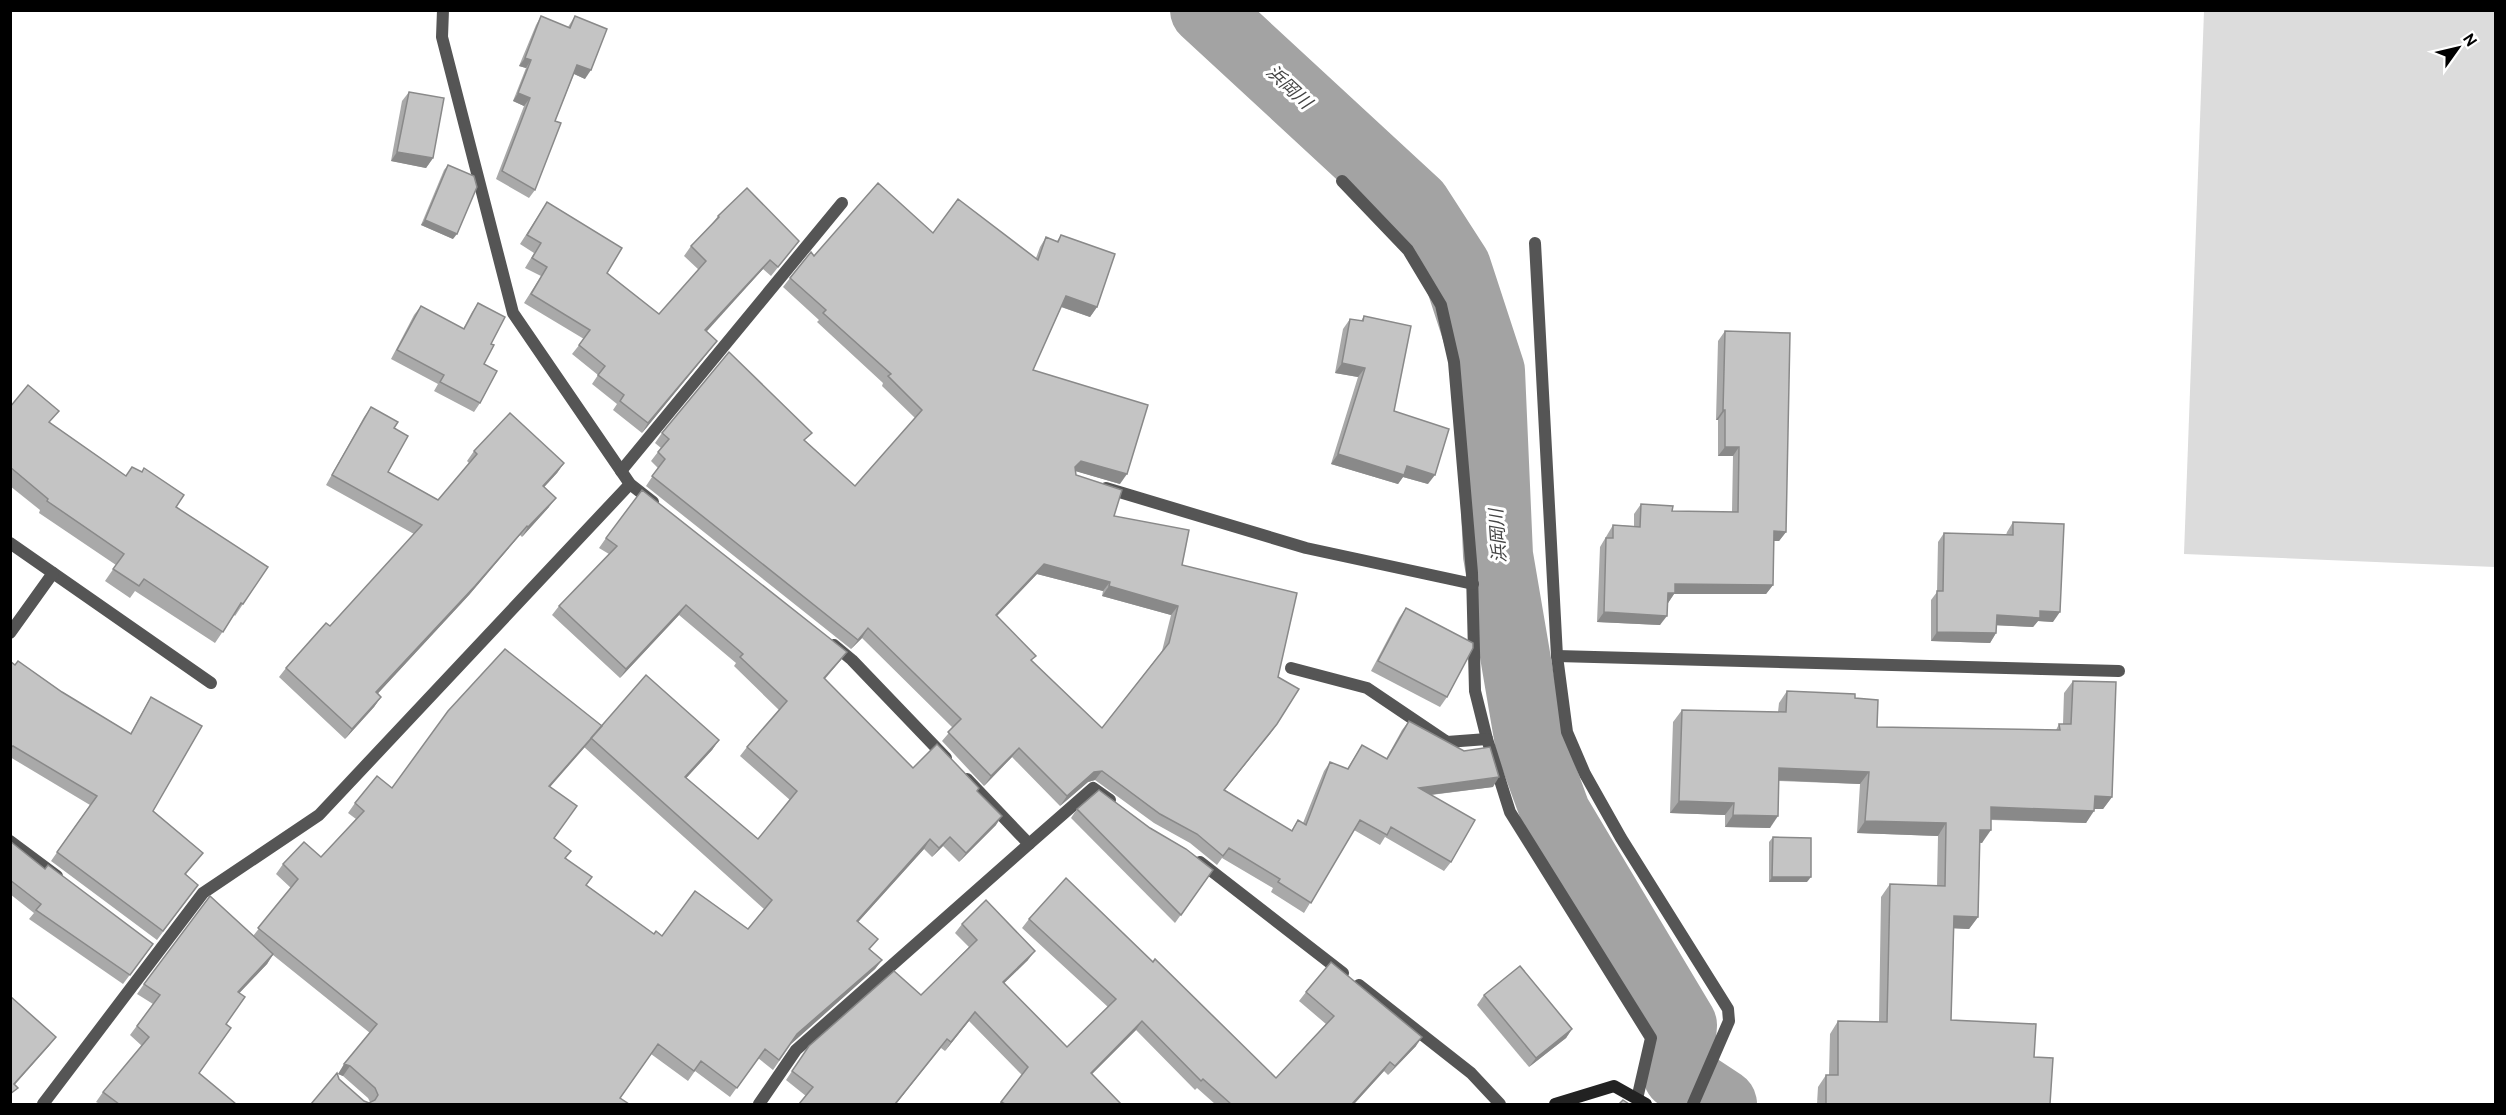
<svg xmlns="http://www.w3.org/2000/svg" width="2506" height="1115" font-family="Overpass,'Noto Sans JP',sans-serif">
  <rect width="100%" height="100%" fill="#fff"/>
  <path fill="#dcdcdc" d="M2204 11H2495V567L2184 554Z"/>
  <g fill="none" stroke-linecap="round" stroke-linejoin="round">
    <path stroke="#a3a3a3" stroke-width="70" d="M1205 10 1416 205 1456 267 1490 371 1498 555 1530 743 1556 814 1682 1025 1678 1075 1722 1104"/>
    <g stroke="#555" stroke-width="12">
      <path d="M1029 844 1093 788 1110 800"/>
      <path d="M1200 862 1343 973"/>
      <path d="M1359 985 1471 1073 1500 1104"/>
    </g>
    <g stroke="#555" stroke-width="12">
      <path d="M443 10 442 37 513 313 630 484 653 502"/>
      <path d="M1342 181 1408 250 1441 305 1454 362 1472 573 1475 691 1487 739 1510 812 1651 1038 1637 1099"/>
      <path d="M1535 243 1557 656 1567 732 1585 774 1621 838 1728 1009 1729 1021 1693 1104"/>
      <path d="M621 471 842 203"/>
      <path d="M1106 488 1306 548 1473 584"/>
      <path d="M10 543 211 683"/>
      <path d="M10 633 53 573"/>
      <path d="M834 645 852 660 946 758"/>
      <path d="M1557 656 2119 671"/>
      <path d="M1291 668 1367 688 1447 742 1487 739"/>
      <path d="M10 841 57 876"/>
      <path d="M43 1104 203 893 319 815 630 484"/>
      <path d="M759 1104 796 1050 1029 844 967 779"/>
    </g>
    <path stroke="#222" stroke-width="12" d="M1555 1104 1614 1086 1646 1104"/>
  </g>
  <g fill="#a9a9a9" fill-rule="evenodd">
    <path d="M541 16 568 27 575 16 585 79 574 74 555 121 535 190 529 198 496 179 524 106 513 101 526 68 519 66 536 25Z"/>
    <path d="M409 92 433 158 426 168 391 161 402 101Z"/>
    <path d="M448 165 453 239 421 225 444 170Z"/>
    <path d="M547 202 607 273 659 314 699 270 684 256 691 246 711 225 718 216 792 250 771 276 763 269 706 331 717 341 710 350 642 433 613 410 617 404 592 384 598 375 572 354 584 339 524 303 541 276 525 268 534 253 520 244Z"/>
    <path d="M933 233 1036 258 1040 247 1046 237 1057 241 1061 235 1097 307 1090 317 1061 307 1033 370 1120 484 1076 471V475L1114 516 1182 565 1278 677 1277 724 1225 790 1291 831 1298 820 1303 823 1324 771 1330 762 1347 769 1362 745 1386 759 1402 730 1409 721 1493 787 1431 795 1451 862 1444 871 1385 837 1380 845 1354 830 1304 913 1271 892 1273 888 1222 858 1217 865 1190 843 1154 823 1095 780 1088 782 1060 806 1012 757 984 786 942 741 953 728 862 638 851 649 646 486 658 468 651 461 661 448 655 443 662 433 806 442 855 486 915 418 882 386 883 383 817 322 819 320 783 287 790 278 814 256ZM1037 574 1103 591 1102 596 1171 615 1162 651 1102 728 1032 661 997 616Z"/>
    <path d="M478 303 491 344 484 364 480 403 474 412 434 391 438 384 391 359 414 315 421 306 463 329 472 312Z"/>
    <path d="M1364 316 1394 411 1428 484 1403 477 1398 484 1331 464 1358 377 1335 373 1343 329 1350 319 1361 321Z"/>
    <path d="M1725 331 1786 532 1779 541H1774L1773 585 1766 594H1674L1668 603 1660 625 1597 622 1600 547 1613 525 1634 526V514L1641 504 1672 511 1732 512 1733 456H1718V420H1716L1718 341Z"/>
    <path d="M10 407 50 423 126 476 176 507 243 604 235 616 234 615 215 643 135 591 130 598 105 581 116 565 39 513 40 510 10 486Z"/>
    <path d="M371 407 394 428 388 472 438 500 469 463 467 461 474 451 564 463 557 473 544 487 549 507 522 537 520 535 469 595 378 693 381 697 374 707 345 739 279 677 286 668 330 626 414 534 326 485 364 417Z"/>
    <path d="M2013 522 2053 622 2038 621 2033 627 1996 625V633L1990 643 1931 641V600L1937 592 1938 542 1944 533 2006 535 2007 532Z"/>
    <path d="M606 538 847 652 840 661 825 679 913 768 977 791 996 825 959 862 943 846 932 857 924 849 858 922 870 949 882 960 875 969 791 1044 773 1070 758 1058 730 1097 695 1071 688 1081 651 1054 620 1098 311 1104 339 1079 364 1101 369 1103 370 1102 368 1098 343 1076 338 1074 370 1033 273 955 267 964 239 993 226 1024 199 1073 236 1104H100L96 1102 103 1092 142 1046 130 1035 153 1004 137 994 144 984 253 936 291 888 276 874 283 864 321 857 356 819 348 813 355 803 392 788 602 726 719 740 712 750 686 778 758 839 790 800 740 756 747 747 779 710 734 666 736 663 679 615 620 678 552 615 559 606 609 554 599 548ZM584 747 764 909 748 929 662 936 654 934 586 885 566 858 554 838 550 786Z"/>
    <path d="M1406 608 1447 697 1440 707 1371 671 1399 618Z"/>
    <path d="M10 661 15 665 62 692 130 734 145 707 151 697 153 811 203 853 186 874 198 885 157 940 51 861 90 805 10 757Z"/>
    <path d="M2073 681 2112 797 2103 809H2094L2086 823 1991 820 1982 843 1980 842 1978 917 1969 929 1954 928 1951 1020 2034 1057 2050 1104H1817L1818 1087 1826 1075H1829L1830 1034 1838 1021 1879 1022 1881 897 1890 884 1937 886 1938 836 1857 833 1860 784 1779 781 1770 828 1725 827V815L1670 813 1673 722 1682 710 1778 712 1779 703 1787 691 1855 698 1877 727 2056 730 2059 724H2063L2064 693Z"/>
    <path d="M1077 809 1150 828 1213 870 1175 923 1071 818Z"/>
    <path d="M1773 837 1807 882H1769V842Z"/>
    <path d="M10 841 45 869 153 944 123 984 29 919 34 913 10 894Z"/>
    <path d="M1029 919 1153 962 1276 1078 1326 1024 1299 1001 1306 992 1416 1046 1388 1075 1384 1071 1354 1104H1215L1197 1088 1195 1090 1136 1030 1092 1074 1121 1104H999L1022 1075 969 1021 945 1051 941 1048 896 1104H799L806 1096 786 1080 809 1046 921 995 969 947 955 933 962 924 1028 960 1004 983 1067 1047 1108 1007 1022 928Z"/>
    <path d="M1484 995 1572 1029 1566 1038 1529 1067 1477 1005Z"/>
  </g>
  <g fill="#898989">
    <path d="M525 58 531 60 526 68 519 66Z"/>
    <path d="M577 65 591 70 585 79 572 73Z"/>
    <path d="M518 93 530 98 524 106 513 101Z"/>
    <path d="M397 152 433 158 426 168 391 161Z"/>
    <path d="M425 220 457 234 453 239 421 225Z"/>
    <path d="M770 260 763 269 699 340 705 330Z"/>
    <path d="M1066 296 1097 307 1090 317 1059 306Z"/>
    <path d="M717 341 710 350 642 433 648 423Z"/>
    <path d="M1342 363 1365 368 1358 377 1335 373Z"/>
    <path d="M1723 410H1725L1718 420H1716Z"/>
    <path d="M1725 447H1739L1733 456H1718Z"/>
    <path d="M1338 454 1407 466 1435 475 1428 484 1403 477 1398 484 1331 464Z"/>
    <path d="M1081 461 1127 474 1120 484 1075 471V467Z"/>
    <path d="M564 463 557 473 536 496 543 486Z"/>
    <path d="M556 498 549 507 522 537 528 527Z"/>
    <path d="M527 526 520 535 469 595 370 702 376 692Z"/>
    <path d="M1774 531 1786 532 1779 541H1767Z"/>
    <path d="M1044 564 1110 582 1103 591 1037 574 989 624 996 615Z"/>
    <path d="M1675 584 1773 585 1766 594H1674L1668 603 1661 602Z"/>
    <path d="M1109 586 1178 606 1171 615 1102 596Z"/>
    <path d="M686 605 679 615 620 678 626 669Z"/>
    <path d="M2040 611 2060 612 2053 622 2038 621 2033 627 1990 625 1997 615Z"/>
    <path d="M1604 612 1667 616 1660 625 1597 622Z"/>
    <path d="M868 628 862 638 851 649 858 640Z"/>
    <path d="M1937 632 1996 633 1990 643 1931 641Z"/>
    <path d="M847 652 840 661 817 687 824 678Z"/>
    <path d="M381 697 374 707 345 739 352 729Z"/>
    <path d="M1277 724 1270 734 1217 799 1224 790Z"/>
    <path d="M602 726 585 747 543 795 549 786Z"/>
    <path d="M719 740 712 750 679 786 685 777Z"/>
    <path d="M1019 748 1012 757 984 786 991 776Z"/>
    <path d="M1779 768 1869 772 1860 784 1771 780Z"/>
    <path d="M1102 771 1095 780 1088 782 1060 806 1067 796 1094 772Z"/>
    <path d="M1499 777 1493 787 1412 797 1419 788Z"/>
    <path d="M2095 796 2112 797 2103 809H2086Z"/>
    <path d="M1679 801 1734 803 1725 815 1670 813Z"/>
    <path d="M1991 807 2094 811 2086 823 1983 819Z"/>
    <path d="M1733 815 1778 816 1770 828 1725 827Z"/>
    <path d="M1002 816 996 825 959 862 966 853Z"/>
    <path d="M1865 821 1946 823 1938 836 1857 833Z"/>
    <path d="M1980 830H1991L1982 843 1971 842Z"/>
    <path d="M950 837 943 846 932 857 939 848Z"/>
    <path d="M930 839 924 849 850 931 857 921Z"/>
    <path d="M1772 877H1811L1807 882H1769Z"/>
    <path d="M1954 916 1978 917 1969 929 1945 928Z"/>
    <path d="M1035 951 1028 960 996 991 1003 982Z"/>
    <path d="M273 954 267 964 231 1002 238 992Z"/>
    <path d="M882 960 875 969 791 1044 797 1034Z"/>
    <path d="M975 1012 969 1021 945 1051 951 1042Z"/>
    <path d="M1142 1021 1136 1030 1084 1082 1091 1073Z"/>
    <path d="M1572 1029 1566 1038 1529 1067 1536 1058Z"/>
    <path d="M56 1037 49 1046 10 1090 14 1084Z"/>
    <path d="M1422 1037 1416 1046 1388 1075 1395 1066Z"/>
    <path d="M947 1039 896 1104H895Z"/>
    <path d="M1390 1062 1384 1071 1354 1104H1352Z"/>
    <path d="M344 1064 350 1066 343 1076 338 1074Z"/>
  </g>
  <g fill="#c4c4c4" stroke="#898989" stroke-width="1.5" fill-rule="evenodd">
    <path d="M541 16 570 28 575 16 607 29 591 70 577 65 555 121 561 123 535 190 502 171 530 98 518 93 531 60 525 58Z"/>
    <path d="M409 92 444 98 433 158 397 152Z"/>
    <path d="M448 165 474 176 477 187 457 234 425 220Z"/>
    <path d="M878 183 933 233 958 199 1038 260 1046 237 1058 242 1061 235 1115 254 1097 307 1066 296 1033 370 1148 405 1127 474 1081 461 1075 467 1076 475 1122 490 1114 516 1189 530 1182 565 1297 593 1278 677 1299 689 1277 724 1224 790 1292 831 1298 820 1306 825 1330 762 1348 769 1362 745 1387 759 1409 721 1464 751 1490 747 1499 777 1419 788 1475 820 1451 862 1391 827 1387 835 1360 820 1311 903 1278 882 1280 879 1229 848 1223 856 1197 834 1160 814 1102 771 1094 772 1067 796 1019 748 991 776 948 732 961 719 868 628 858 640 652 476 665 459 658 452 669 439 662 433 729 352 812 433 804 440 855 486 922 410 888 376 891 374 823 313 826 310 790 278 811 252 814 256ZM1044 564 1110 582 1109 586 1178 606 1169 643 1102 728 1031 660 1036 656 996 615Z"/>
    <path d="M747 188 799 241 778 267 770 260 705 330 717 341 648 423 620 401 624 395 598 375 605 366 579 345 590 330 531 294 547 267 532 258 541 243 527 235 547 202 622 248 607 273 659 314 706 261 691 246 719 217 718 216Z"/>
    <path d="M478 303 505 317 491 344 494 345 484 364 497 371 480 403 440 382 444 375 397 350 421 306 464 329Z"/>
    <path d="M1364 316 1411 326 1394 411 1449 429 1435 475 1407 466 1404 475 1338 454 1365 368 1342 363 1350 319 1363 321Z"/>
    <path d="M1725 331 1790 333 1786 532 1774 531 1773 585 1675 584V593H1668L1667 616 1604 612 1606 538H1613V525L1640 527 1641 504 1673 506 1672 511 1738 512 1739 447H1725V410H1723Z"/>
    <path d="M28 385 59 411 49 422 126 476 132 467 142 472 144 468 184 495 176 507 268 567 243 604 241 603 223 632 144 579 139 586 113 569 124 554 47 501 48 499 10 467V407Z"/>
    <path d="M371 407 398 422 394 428 408 436 388 472 438 500 477 454 474 451 510 413 564 463 543 486 556 498 528 527 527 526 475 586 376 692 381 697 352 729 286 668 326 623 330 626 422 525 332 475Z"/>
    <path d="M642 490 847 652 824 678 913 768 937 744 979 788 977 791 1002 816 966 853 950 837 939 848 930 839 857 921 878 939 869 949 882 960 797 1034 779 1060 765 1049 737 1088 701 1061 694 1071 658 1044 620 1098 629 1104H311L337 1073 339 1079 364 1101 369 1103 375 1100 378 1095 375 1088 350 1066 344 1064 377 1024 258 928 298 879 283 864 304 842 321 857 364 811 355 803 377 776 392 788 448 711 505 649 602 726 549 786 577 806 554 838 571 851 565 858 592 877 586 885 654 934 656 931 662 936 695 891 748 929 772 900 591 738 646 675 719 740 685 777 758 839 797 791 747 747 787 701 740 657 743 654 686 605 626 669 559 606 617 546 606 538Z"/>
    <path d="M2013 522 2064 524 2060 612 2040 611V618L1997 615 1996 633 1937 632V591H1943L1944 533 2013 535Z"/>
    <path d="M1406 608 1473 643V648L1447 697 1378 661Z"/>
    <path d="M10 661 15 665 18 661 62 692 131 734 151 697 202 726 153 811 203 853 185 874 198 885 163 931 57 852 97 796 13 746 10 748Z"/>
    <path d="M2073 681 2116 682 2112 797 2095 796 2094 811 1991 807V830H1980L1978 917 1954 916 1951 1020 2036 1024 2034 1057 2053 1058 2050 1104H1826V1075H1838V1021L1887 1022 1890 884 1945 886 1946 823 1865 821 1869 772 1779 768 1778 816 1733 815 1734 803 1679 801 1682 710 1786 712 1787 691 1855 694V698L1878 700 1877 727 2060 730 2059 724H2071Z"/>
    <path d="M1099 790 1150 828 1186 849 1213 870 1181 915 1077 809Z"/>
    <path d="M1773 837 1811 838V877H1772Z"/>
    <path d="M10 841 45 869 48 865 153 944 130 975 36 910 41 904 10 880Z"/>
    <path d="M1066 878 1153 962 1155 959 1276 1078 1334 1016 1306 992 1331 962 1422 1037 1395 1066 1390 1062 1352 1104H1231L1203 1079 1201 1081 1142 1021 1091 1073 1121 1104H1005L1001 1102 1028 1067 975 1012 951 1042 947 1039 895 1104H799L813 1087 792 1071 809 1046 894 971 921 995 977 940 962 924 986 900 1035 951 1003 982 1067 1047 1116 999 1029 919Z"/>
    <path d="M210 896 273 954 238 992 245 997 226 1024 231 1028 199 1073 236 1104H119L103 1092 149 1037 137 1026 160 995 144 984Z"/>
    <path d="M1520 966 1572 1029 1536 1058 1484 995Z"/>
    <path d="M10 996 56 1037 14 1084 18 1088 10 1094Z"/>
    <path d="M1623 1100 1629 1104H1619Z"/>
  </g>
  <g text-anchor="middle" stroke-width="6" stroke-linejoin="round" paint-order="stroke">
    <g font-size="18" font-style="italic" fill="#444" stroke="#fff">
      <text transform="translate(1289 87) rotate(43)" y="6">浜岡川</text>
      <text transform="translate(1498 536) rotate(-94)" y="6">浜岡川</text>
    </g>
  </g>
  <rect width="2506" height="1115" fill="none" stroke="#000000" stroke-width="24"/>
  <g transform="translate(2458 48) rotate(56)" stroke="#ffffff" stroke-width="4.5" paint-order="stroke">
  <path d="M0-4.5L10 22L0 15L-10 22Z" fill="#000000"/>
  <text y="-9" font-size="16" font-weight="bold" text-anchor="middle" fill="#000000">N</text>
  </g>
</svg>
